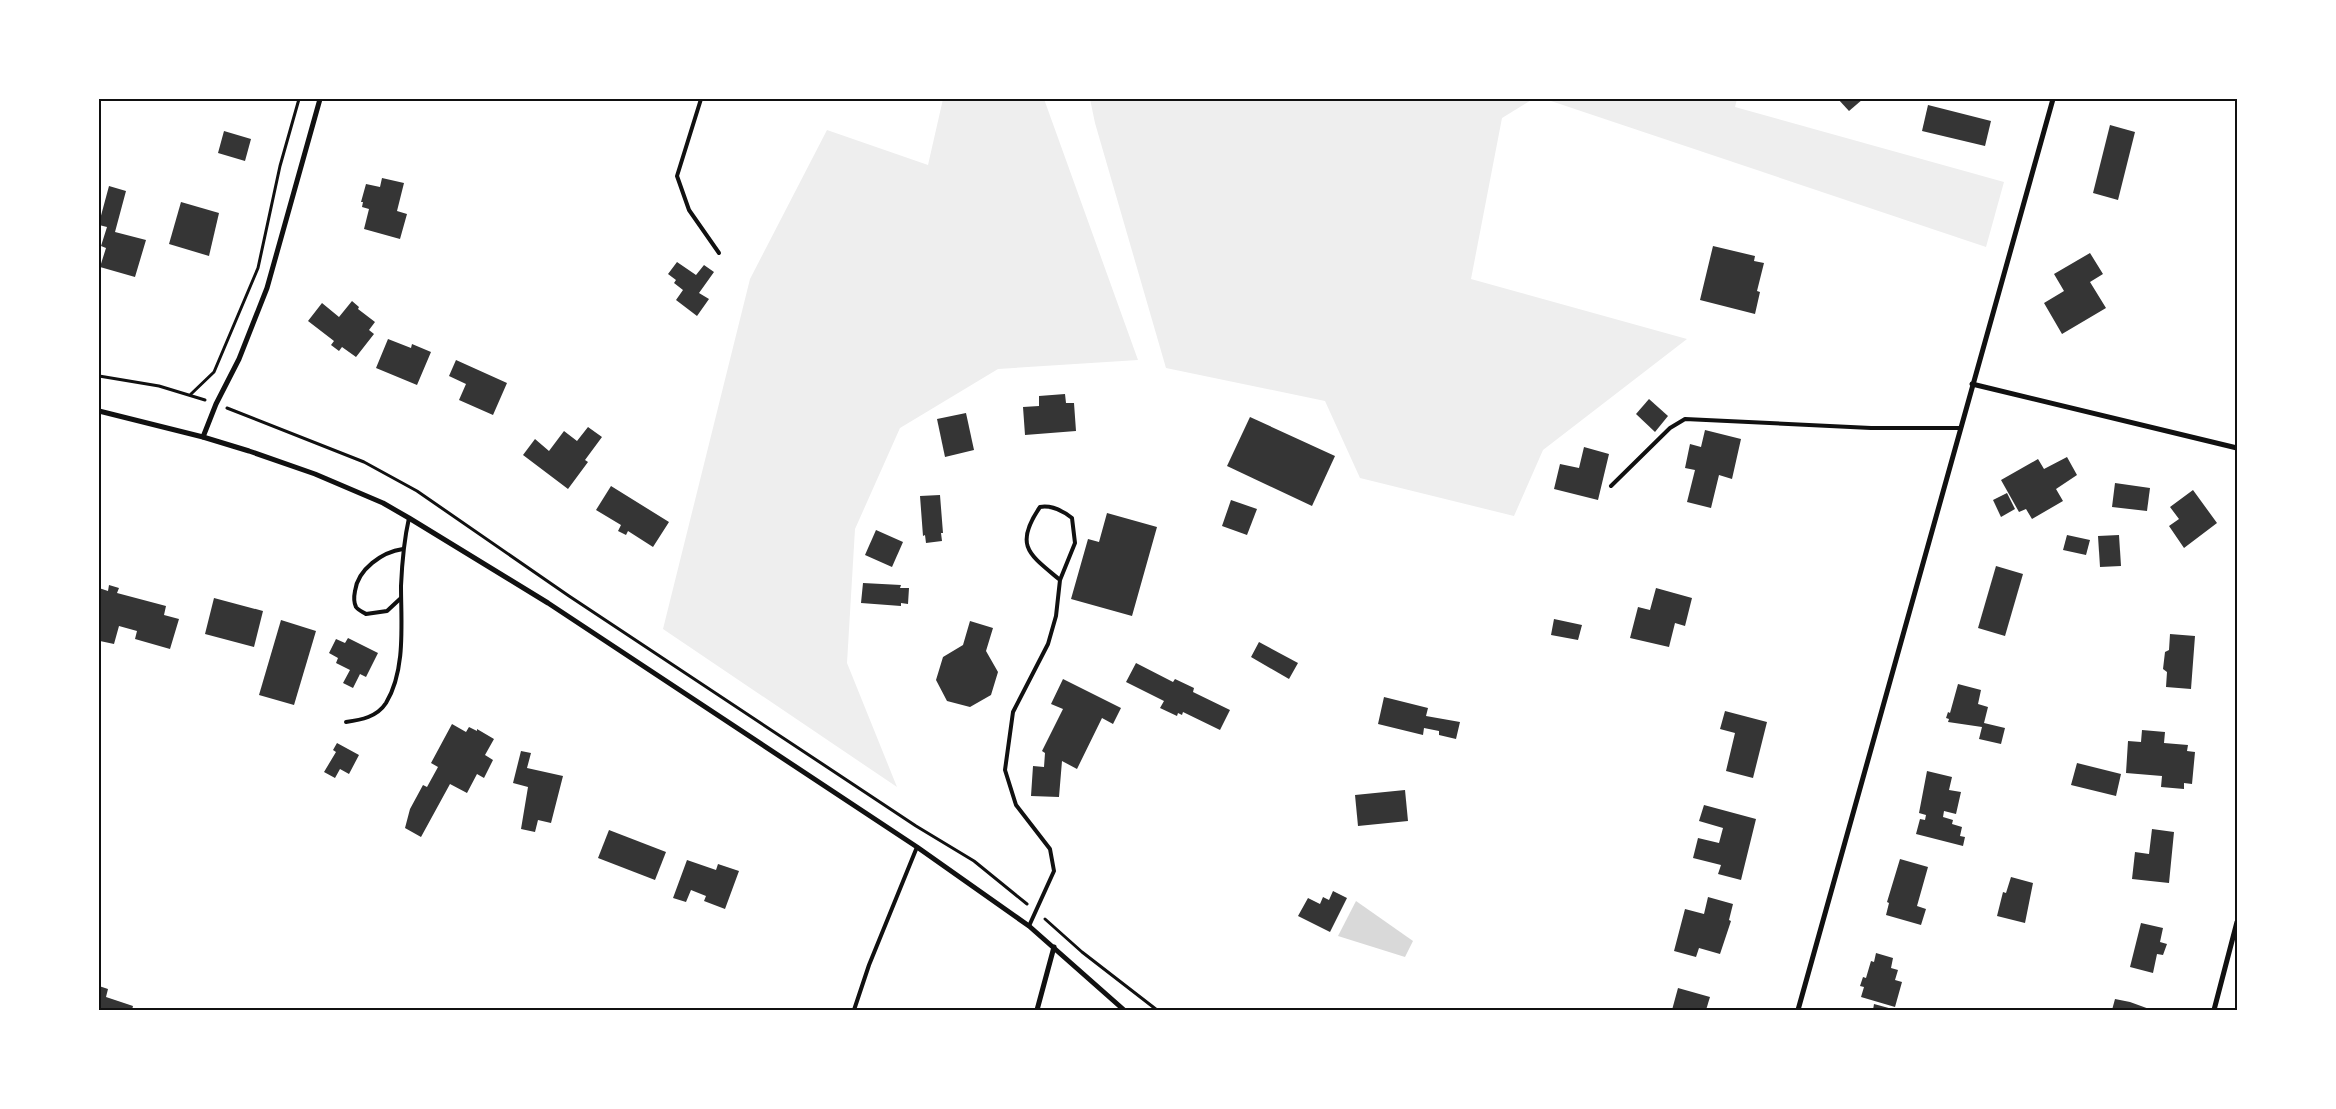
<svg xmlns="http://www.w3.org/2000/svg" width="2336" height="1109" font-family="'Sofia Sans Condensed',sans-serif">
  <rect width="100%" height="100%" fill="#fff"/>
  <g fill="#eee">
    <path d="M943 99H1044L1138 360 998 369 900 428 855 529 847 663 897 787 663 629 750 279 827 130 928 165Z"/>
    <path d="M1090 99H1533L1502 118 1471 279 1687 339 1543 450 1514 516 1360 478 1325 401 1166 368 1095 123Z"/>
    <path d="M1545 99H1737L1735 107 2004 182 1986 247Z"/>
  </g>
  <path fill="#d9d9d9" d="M1356 901 1413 941 1405 957 1338 936Z"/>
  <g fill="#353535">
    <path d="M1838 99H1863L1849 111Z"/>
    <path d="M1928 105 1991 121 1985 146 1922 131Z"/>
    <path d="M2110 125 2135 132 2118 200 2093 193Z"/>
    <path d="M224 131 251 139 245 161 218 153Z"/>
    <path d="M382 178 404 183 397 211 407 214 400 239 364 229 369 209 362 207 363 202H361L366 184 380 187Z"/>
    <path d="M109 186 126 191 115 232 146 240 135 277 100 267 106 248 101 246 107 227 99 225V223Z"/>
    <path d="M181 202 219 213 209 256 169 244Z"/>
    <path d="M1713 246 1755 256 1754 261 1764 263 1757 291 1760 292 1755 314 1700 300Z"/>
    <path d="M2090 253 2103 274 2090 282 2106 308 2062 334 2044 303 2064 291 2054 274Z"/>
    <path d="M677 262 696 275 704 265 714 272 699 293 709 299 697 316 676 300 683 290 674 283 676 280 668 274Z"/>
    <path d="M352 301 359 307 358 309 375 322 369 330 374 334 356 357 342 347 339 351 331 345 334 341 308 321 322 303 339 317Z"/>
    <path d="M388 339 411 348 412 344 431 352 417 385 376 368Z"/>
    <path d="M456 360 507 383 493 415 459 400 466 384 449 376Z"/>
    <path d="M1065 394 1066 403H1074L1076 431 1025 435 1023 407 1039 406V396Z"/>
    <path d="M1649 399 1668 416 1655 432 1636 414Z"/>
    <path d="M966 413 974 450 945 457 937 419Z"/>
    <path d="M1250 417 1335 456 1312 506 1227 466Z"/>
    <path d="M588 427 602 437 585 460 588 462 568 489 523 455 535 439 549 451 564 431 577 441Z"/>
    <path d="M1705 430 1741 439 1732 479 1719 475 1711 508 1687 502 1695 470 1685 468 1690 444 1701 447Z"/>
    <path d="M1584 447 1609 454 1598 500 1554 489 1560 464 1579 468Z"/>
    <path d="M2067 457 2077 475 2056 489 2063 501 2032 519 2026 509 2019 512 2001 480 2038 459 2044 469Z"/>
    <path d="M2115 483 2150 488 2147 511 2112 507Z"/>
    <path d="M611 486 669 522 653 547 628 531 626 535 618 531 621 525 596 510Z"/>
    <path d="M2193 490 2217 523 2184 548 2169 526 2179 519 2170 507Z"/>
    <path d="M2007 493 2015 509 2001 517 1993 500Z"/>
    <path d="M940 495 943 533H941L942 541 926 543 925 535 923 536 920 496Z"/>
    <path d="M1231 500 1257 509 1247 535 1222 526Z"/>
    <path d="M1107 513 1157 527 1132 616 1071 599 1088 539 1099 542Z"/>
    <path d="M876 530 903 542 892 567 865 555Z"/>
    <path d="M2067 535 2090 540 2086 555 2063 550Z"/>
    <path d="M2119 535 2121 566 2100 567 2098 536Z"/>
    <path d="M1996 566 2023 574 2005 636 1978 628Z"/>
    <path d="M863 583 901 585 900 588H909L908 604 901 603V606L861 603Z"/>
    <path d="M109 585 119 588 117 593 166 606 164 615 179 619 170 649 135 639 137 631 119 626 114 644 100 641 99 588 108 591Z"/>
    <path d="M1656 588 1692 598 1685 626 1675 623 1669 647 1630 638 1638 607 1650 610Z"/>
    <path d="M214 598 263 611 254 647 205 634Z"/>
    <path d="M1554 619 1582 625 1578 640 1551 635Z"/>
    <path d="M281 620 316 631 294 705 259 695Z"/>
    <path d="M970 621 993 628 986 651 998 672 991 695 970 707 947 701 936 680 943 657 963 645Z"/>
    <path d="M2170 634 2195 636 2191 689 2166 687 2167 672 2163 669 2165 652 2169 650Z"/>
    <path d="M348 638 378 653 366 677 360 674 353 688 343 683 350 670 336 663 338 658 329 653 336 639 345 643Z"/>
    <path d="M1259 642 1298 663 1289 679 1251 657Z"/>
    <path d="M1136 663 1173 682 1175 679 1194 688 1193 692 1230 710 1220 730 1183 712 1182 715 1178 713 1177 716 1160 708 1164 701 1126 682Z"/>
    <path d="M1063 679 1121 708 1113 724 1102 718 1077 769 1062 761 1059 797 1031 796 1033 766 1044 767 1045 753 1042 751 1063 709 1051 704Z"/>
    <path d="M1958 684 1981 690 1978 704 1988 707 1984 723 2005 728 2001 744 1979 739 1982 727 1948 722 1949 719 1946 718 1948 712 1950 713Z"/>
    <path d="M1384 697 1428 708 1426 716 1460 722 1456 739 1439 735V731L1424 728 1423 735 1378 724Z"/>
    <path d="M1725 711 1767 722 1753 778 1726 771 1735 733 1720 729Z"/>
    <path d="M452 724 466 732 469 727 477 731V729L494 739 485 755 493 760 484 778 477 774 467 793 450 784 421 837 405 828 410 809 423 785 427 787 438 767 431 763Z"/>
    <path d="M2142 730 2165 732 2164 743 2188 745 2187 751 2195 752 2192 784 2184 783V789L2161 787 2162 776 2126 773 2128 741 2141 742Z"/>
    <path d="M337 743 359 755 349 774 340 769 335 778 324 772 336 752 333 750Z"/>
    <path d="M521 751 531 753 527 768 563 776 551 823 538 820 535 832 521 829 528 787 513 783Z"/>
    <path d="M2077 763 2121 774 2116 796 2071 785Z"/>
    <path d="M1927 771 1952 777 1949 790 1961 792 1956 814 1944 811 1943 817 1953 820 1952 824 1962 827 1960 836 1965 837 1963 846 1916 834 1920 819 1925 820 1926 815 1919 813Z"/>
    <path d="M1405 790 1408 821 1358 826 1355 795Z"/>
    <path d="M1704 805 1756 819 1741 880 1718 874 1721 865 1693 858 1698 838 1719 843 1723 828 1699 821Z"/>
    <path d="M2152 829 2174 832 2169 883 2132 879 2135 852 2149 854Z"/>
    <path d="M609 830 666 852 655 880 598 858Z"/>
    <path d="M1900 859 1928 867 1917 906 1926 909 1921 925 1886 915 1889 903 1887 902Z"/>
    <path d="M687 860 716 870 718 864 739 871 725 909 704 901 706 896 691 890 686 902 673 898Z"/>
    <path d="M2011 877 2033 883 2025 923 1997 916 2003 892 2006 893Z"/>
    <path d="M1333 891 1347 898 1330 932 1298 916 1308 898 1320 904 1323 897 1329 900Z"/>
    <path d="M1708 897 1733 904 1729 920 1731 921 1720 954 1699 948 1696 957 1674 951 1685 909 1704 914Z"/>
    <path d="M2141 923 2163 928 2160 942 2167 944 2163 955 2157 954 2153 973 2130 967Z"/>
    <path d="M1876 953 1893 958 1891 968 1898 970 1895 980 1902 982 1895 1007 1861 997 1864 987 1860 986 1863 977 1866 978 1871 961 1874 962Z"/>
    <path d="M99 986 108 989 106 997 133 1006 132 1010H99Z"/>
    <path d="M1678 988 1710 997 1706 1010H1672Z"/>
    <path d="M2115 999 2130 1002 2152 1010H2112Z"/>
    <path d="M1874 1004 1896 1010H1873Z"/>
  </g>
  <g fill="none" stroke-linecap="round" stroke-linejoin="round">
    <g stroke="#111" stroke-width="3">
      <path d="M99 376 159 386 205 400"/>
      <path d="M191 394 214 372 258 268 280 166 299 99"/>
      <path d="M227 408 364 462 417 491 569 596 916 826 974 861 1027 904"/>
      <path d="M1045 919 1082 952 1157 1010"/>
    </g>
    <g stroke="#111" stroke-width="4">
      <path d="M701 99 677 176 689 210 719 253"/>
      <path d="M1611 486 1670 428 1685 419 1871 428H1960"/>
      <path d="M401 598 387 611 366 614C363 612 358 610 356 607 354 603 354 596 355 591 358 569 382 552 403 549"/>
      <path d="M346 722C361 720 377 717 386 703 406 670 401 623 401 586 402 563 404 540 409 518"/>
      <path d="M1029 926 1054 871 1050 849 1016 805 1005 770 1013 712 1048 644 1056 616 1060 580 1075 543 1072 518C1063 511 1052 505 1040 507 1013 546 1030 555 1060 580"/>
      <path d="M854 1010 869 965 917 847"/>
    </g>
    <g stroke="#111" stroke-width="5">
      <path d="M1972 384 2237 448"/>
      <path d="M99 411 203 437 249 451 315 474 383 503 409 518 548 603 917 847 1029 926 1124 1010"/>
      <path d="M203 437 216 404 239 359 267 288 320 99"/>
      <path d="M1037 1010 1054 947"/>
      <path d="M1798 1010 2053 99"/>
      <path d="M2214 1010 2237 922"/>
    </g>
  </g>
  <rect width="2336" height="1109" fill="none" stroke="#ffffff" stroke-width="200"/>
  <rect x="100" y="100" width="2136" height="909" fill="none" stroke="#111" stroke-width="2"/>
</svg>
